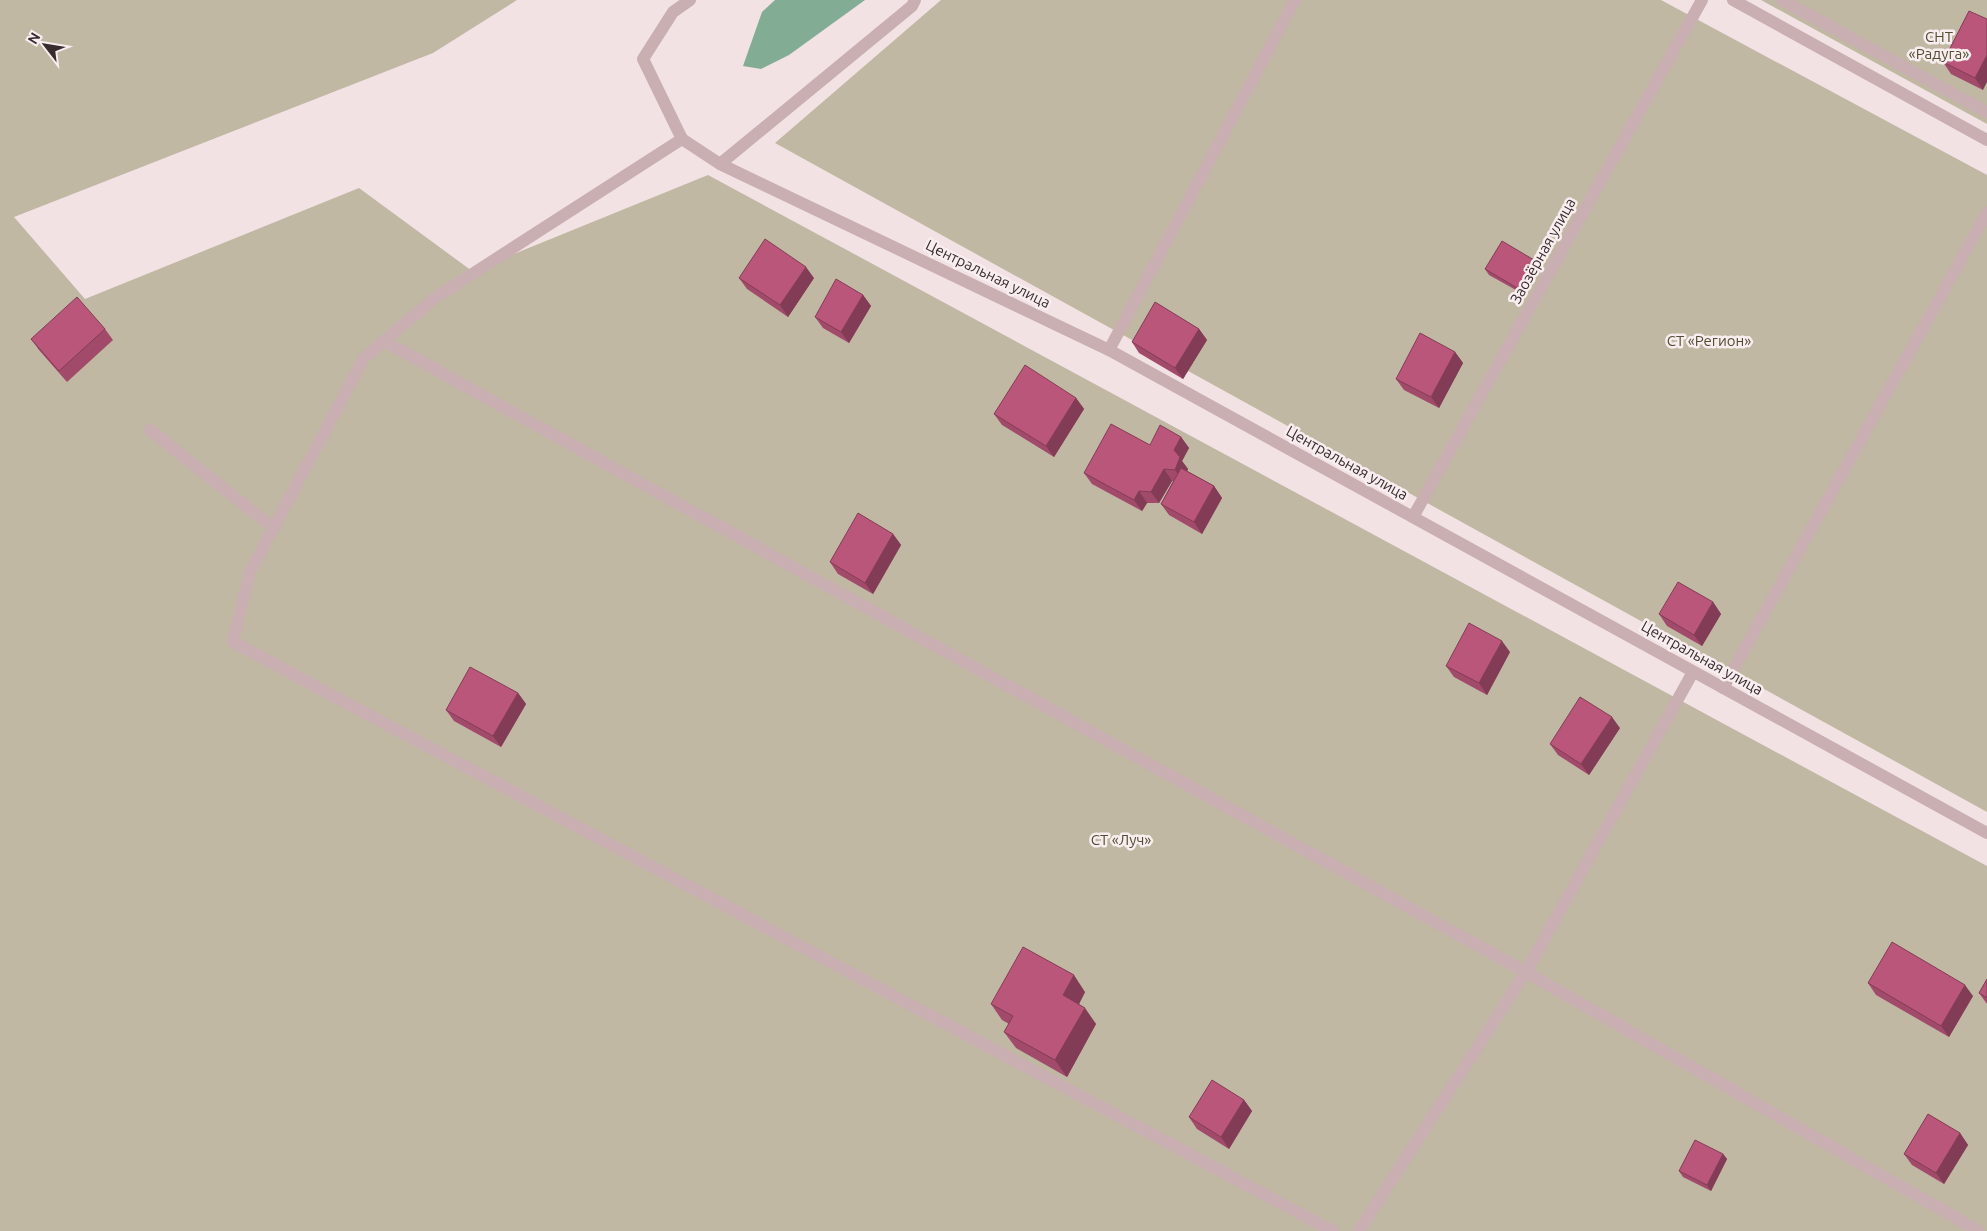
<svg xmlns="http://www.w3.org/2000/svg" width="1987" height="1231" font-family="Ubuntu,sans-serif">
  <rect width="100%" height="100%" fill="#f2e2e3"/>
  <g fill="#c0b8a3">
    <path d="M0 0H517L433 53 14 217 85 299 359 188 472 271 708 175 1987 866V1231H0Z"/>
    <path d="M941 0H1661L1987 175V812L775 143Z"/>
    <path d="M1761 0H1987V124Z"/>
  </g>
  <path fill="#83ac95" d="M775 0H865L789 55 761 69 743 66 762 12Z"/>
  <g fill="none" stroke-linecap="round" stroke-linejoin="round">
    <g stroke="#c9aeb2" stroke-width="12">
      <path d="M1733 0 1987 140"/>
      <path d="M1782 0 1987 112"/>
      <path d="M682 139 435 298 364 358 250 572 233 642 1333 1231"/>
      <path d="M682 139 720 164 1109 350 1987 833"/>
      <path d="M682 139 643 59 673 12 690 0"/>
      <path d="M720 164 912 6 915 0"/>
      <path d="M384 341 1526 972 1979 1231"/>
      <path d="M1109 350 1295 0"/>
      <path d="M150 430 274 528"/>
      <path d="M1413 517 1702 0"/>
      <path d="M1723 688 1987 213"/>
      <path d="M1359 1231 1526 972 1693 672"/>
    </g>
  </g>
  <g fill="#a14a6a">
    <path d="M1969 11 1983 90 1951 74 1943 62Z"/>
    <path d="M1534 260 1538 266 1523 294 1489 275 1485 269Z"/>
    <path d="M739 278H814L788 317 747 289Z"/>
    <path d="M863 295 871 306 849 343 823 328 815 317Z"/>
    <path d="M105 329 113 340 67 382 39 350 31 339Z"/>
    <path d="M1199 329 1207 340 1183 379 1139 353 1132 342Z"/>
    <path d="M1455 352 1463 363 1439 408 1404 390 1396 379Z"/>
    <path d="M1076 398 1084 409 1054 457 1002 425 994 414Z"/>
    <path d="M1181 437 1189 448 1182 461 1188 469 1187 471 1214 486 1222 498 1202 534 1169 515 1161 504 1173 481H1172L1159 503H1147L1142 511 1092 484 1084 473 1150 445Z"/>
    <path d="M893 534 901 545 873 594 838 574 830 562Z"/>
    <path d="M1713 602 1721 614 1702 646 1667 626 1659 614Z"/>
    <path d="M1510 652 1487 695 1454 677 1446 666Z"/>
    <path d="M518 693 526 704 501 747 454 721 446 710Z"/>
    <path d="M1620 728 1589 775 1558 755 1550 744Z"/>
    <path d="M1987 979V1004L1979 993Z"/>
    <path d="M1868 983 1973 996 1949 1037 1876 995Z"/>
    <path d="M1085 992 1079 1004 1096 1024 1067 1077 1016 1048 1004 1032 1009 1024 1002 1020 991 1004Z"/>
    <path d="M1244 1100 1252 1111 1229 1149 1197 1129 1189 1117Z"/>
    <path d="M1960 1133 1968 1145 1944 1184 1912 1165 1904 1154Z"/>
    <path d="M1723 1154 1727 1159 1711 1191 1683 1177 1679 1171Z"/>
  </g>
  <g fill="#833c56">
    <path d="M1987 55V82L1983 90 1975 78Z"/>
    <path d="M1534 260 1538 266 1523 294 1519 289Z"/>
    <path d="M806 267 814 278 788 317 780 305Z"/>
    <path d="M863 295 871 306 849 343 841 332Z"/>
    <path d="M1199 329 1207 340 1183 379 1175 368Z"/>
    <path d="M1455 352 1463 363 1439 408 1431 397Z"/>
    <path d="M1076 398 1084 409 1054 457 1046 446Z"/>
    <path d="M1181 437 1189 448 1182 461 1188 469 1183 481 1175 470 1174 450Z"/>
    <path d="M1164 469 1172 481 1159 503 1151 492Z"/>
    <path d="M1214 486 1222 498 1202 534 1194 522Z"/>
    <path d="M1139 491 1147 503 1142 511 1134 500Z"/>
    <path d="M893 534 901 545 873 594 865 583Z"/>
    <path d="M1713 602 1721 614 1702 646 1694 635Z"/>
    <path d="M1502 641 1510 652 1487 695 1479 683Z"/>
    <path d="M518 693 526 704 501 747 493 736Z"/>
    <path d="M1612 717 1620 728 1589 775 1581 764Z"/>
    <path d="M1074 975 1085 992 1075 1012 1063 995Z"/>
    <path d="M1965 985 1973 996 1949 1037 1941 1026Z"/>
    <path d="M1085 1008 1096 1024 1067 1077 1055 1060Z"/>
    <path d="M1244 1100 1252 1111 1229 1149 1221 1137Z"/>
    <path d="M1960 1133 1968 1145 1944 1184 1936 1173Z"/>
    <path d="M1723 1154 1727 1159 1711 1191 1707 1185Z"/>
  </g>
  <g fill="#bb567b" stroke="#833c56">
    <path d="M1969 11 1987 19V55L1975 78 1943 62Z"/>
    <path d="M765 239 806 267 780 305 739 278Z"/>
    <path d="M1502 241 1534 260 1519 289 1485 269Z"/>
    <path d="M836 279 863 295 841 332 815 317Z"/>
    <path d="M77 297 105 329 59 371 31 339Z"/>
    <path d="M1155 302 1199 329 1175 368 1132 342Z"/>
    <path d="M1420 333 1455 352 1431 397 1396 379Z"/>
    <path d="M1025 365 1076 398 1046 446 994 414Z"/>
    <path d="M1111 424 1150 445 1160 425 1181 437 1174 450 1180 457 1175 470 1164 469 1151 492 1139 491 1134 500 1084 473Z"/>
    <path d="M1181 468 1214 486 1194 522 1161 504Z"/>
    <path d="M858 513 893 534 865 583 830 562Z"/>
    <path d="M1678 582 1713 602 1694 635 1659 614Z"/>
    <path d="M1469 623 1502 641 1479 683 1446 666Z"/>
    <path d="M470 667 518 693 493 736 446 710Z"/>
    <path d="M1580 697 1612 717 1581 764 1550 744Z"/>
    <path d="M1892 942 1965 985 1941 1026 1868 983Z"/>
    <path d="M1023 947 1074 975 1063 995 1085 1008 1055 1060 1004 1032 1013 1016 991 1004Z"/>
    <path d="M1987 979V998L1979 993Z"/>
    <path d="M1212 1080 1244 1100 1221 1137 1189 1117Z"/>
    <path d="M1928 1114 1960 1133 1936 1173 1904 1154Z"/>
    <path d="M1695 1140 1723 1154 1707 1185 1679 1171Z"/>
  </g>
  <g text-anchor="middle" stroke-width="5" stroke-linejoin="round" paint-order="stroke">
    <g font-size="15" fill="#544c32" stroke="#f9eeef">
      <text x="1939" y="42">СНТ<tspan x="1939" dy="17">«Радуга»</tspan></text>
      <text x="1709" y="346">СТ «Регион»</text>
      <text x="1121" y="845">СТ «Луч»</text>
    </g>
    <g font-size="15" fill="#382c2f" stroke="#f9eeef">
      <text transform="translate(1543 251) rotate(-61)" y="5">Заозёрная улица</text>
      <text transform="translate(988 274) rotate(26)" y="5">Центральная улица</text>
      <text transform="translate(1347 463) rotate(29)" y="5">Центральная улица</text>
      <text transform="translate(1702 658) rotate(29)" y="5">Центральная улица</text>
    </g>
  </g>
  <g transform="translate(45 45) rotate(301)" stroke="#f9eeef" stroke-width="4" paint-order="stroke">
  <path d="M0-4L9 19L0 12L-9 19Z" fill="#382c2f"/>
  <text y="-8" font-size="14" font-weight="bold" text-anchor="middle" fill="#382c2f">N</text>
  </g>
</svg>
